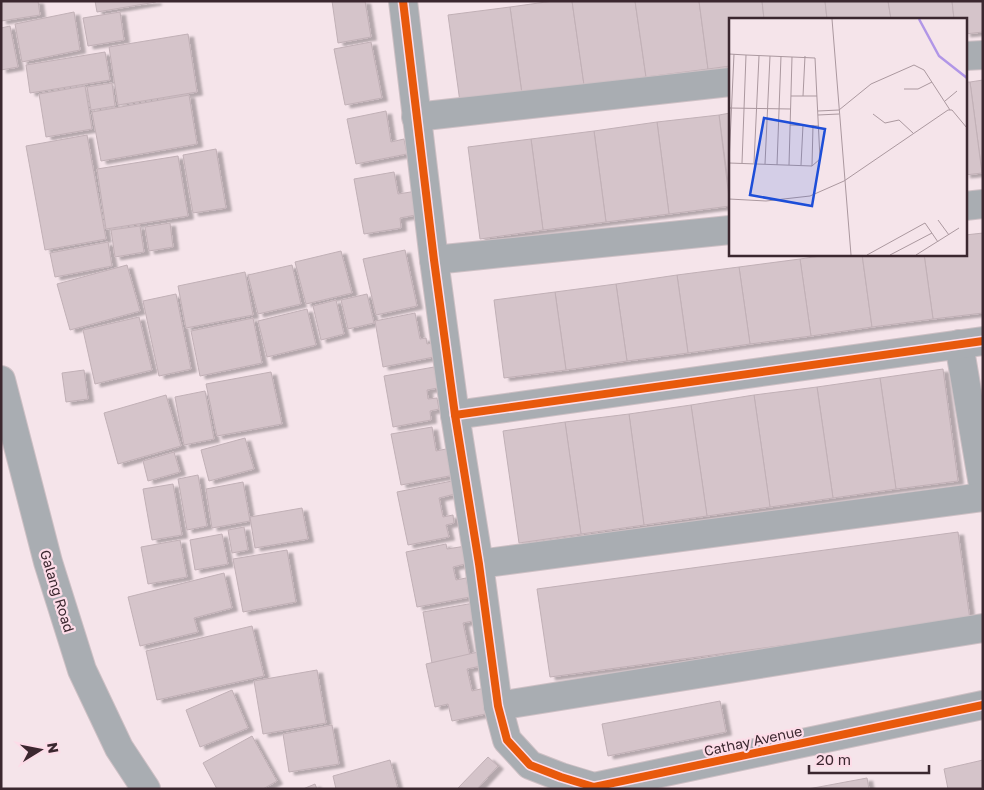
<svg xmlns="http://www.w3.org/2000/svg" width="984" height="790" font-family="'Golos Text',sans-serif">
  <defs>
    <filter id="shadow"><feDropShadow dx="5.5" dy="3" stdDeviation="1" flood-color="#0004"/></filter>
  </defs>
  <rect width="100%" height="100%" fill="#f5e4ea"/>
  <g fill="#d5c4ca" stroke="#c1b0b6" filter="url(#shadow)">
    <path d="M1 1H38L40 15 1 21Z"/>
    <path d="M95 1H156V2L97 12Z"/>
    <path d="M332 1H365L371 37 338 43Z"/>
    <path d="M553 1H572L584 85 522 94 510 7Z"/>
    <path d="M572 1H635L646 77 584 85Z"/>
    <path d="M635 1H699L708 69 646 77Z"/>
    <path d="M699 1H762L764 19H730V66L708 69Z"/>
    <path d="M762 1H825L827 19H764Z"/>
    <path d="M825 1H888L891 19H827Z"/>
    <path d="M888 1H952L954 19H891Z"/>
    <path d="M952 1H983V32L965 34V19H954Z"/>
    <path d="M510 7 522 94 460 102 448 15Z"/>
    <path d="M74 12 80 50 22 62 15 24Z"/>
    <path d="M120 12 124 40 88 46 83 18Z"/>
    <path d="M10 26 18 67 1 70V28Z"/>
    <path d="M188 34 197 92 118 105 109 47Z"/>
    <path d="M371 42 382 98 345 105 334 49Z"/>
    <path d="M105 52 110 80 30 93 26 65Z"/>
    <path d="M983 80V173H982L970 82Z"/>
    <path d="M965 82H970L982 173 965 175Z"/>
    <path d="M112 83 115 106 91 110 87 87Z"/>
    <path d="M85 86 92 129 46 137 39 94Z"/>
    <path d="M189 95 197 144 101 161 92 112Z"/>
    <path d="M386 111 391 142 404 139 407 154 356 164 347 119Z"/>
    <path d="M730 113V197L719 115Z"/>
    <path d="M719 115 730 206 669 214 657 122Z"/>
    <path d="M657 122 669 214 606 222 594 131Z"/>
    <path d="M594 131 606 222 543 230 531 139Z"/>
    <path d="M87 135 106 239 45 250 26 146Z"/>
    <path d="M531 139 543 230 480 239 468 147Z"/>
    <path d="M216 149 226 208 193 213 183 155Z"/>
    <path d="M178 156 188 216 106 229 97 169Z"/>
    <path d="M394 172 398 194 417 191 421 214 400 218 401 228 364 234 354 179Z"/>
    <path d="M170 223 173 247 149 251 145 227Z"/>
    <path d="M140 226 144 252 115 257 111 230Z"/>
    <path d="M983 233V313L933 319 924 254H965V235Z"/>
    <path d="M108 242 112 266 55 277 50 253Z"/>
    <path d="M405 250 417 306 376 315 363 259Z"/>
    <path d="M341 251 352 293 306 304 295 262Z"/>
    <path d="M834 254H862L872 327 811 336 800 259Z"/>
    <path d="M862 254H924L933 319 872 327Z"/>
    <path d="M800 259 811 336 750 344 739 267Z"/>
    <path d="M127 265 140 311 70 330 57 284Z"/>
    <path d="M292 265 301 304 258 314 248 275Z"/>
    <path d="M739 267 750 344 688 353 677 275Z"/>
    <path d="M245 272 253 315 186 328 178 286Z"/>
    <path d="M677 275 688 353 627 361 616 284Z"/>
    <path d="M616 284 627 361 566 370 555 292Z"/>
    <path d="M555 292 566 370 504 378 494 300Z"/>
    <path d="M176 294 191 369 159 376 143 301Z"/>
    <path d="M367 294 374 323 348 329 341 300Z"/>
    <path d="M336 300 344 334 321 340 313 306Z"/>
    <path d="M307 309 316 345 267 357 258 321Z"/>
    <path d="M415 313 420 339 426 338 427 344 432 343 434 357 383 367 375 321Z"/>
    <path d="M139 317 152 370 95 384 83 330Z"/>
    <path d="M253 318 262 363 200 376 191 331Z"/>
    <path d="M434 367 438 388 427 390 428 399 437 398 439 409 430 411 431 420 393 427 384 376Z"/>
    <path d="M943 369 958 481 896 489 880 378Z"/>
    <path d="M84 370 88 399 66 402 62 373Z"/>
    <path d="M271 372 282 424 217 436 206 384Z"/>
    <path d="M880 378 896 489 833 498 817 387Z"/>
    <path d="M817 387 833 498 770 507 754 395Z"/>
    <path d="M205 391 214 439 184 445 175 397Z"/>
    <path d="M166 395 181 446 118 464 104 413Z"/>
    <path d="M754 395 770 507 707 516 691 405Z"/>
    <path d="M691 405 707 516 644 525 629 414Z"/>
    <path d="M629 414 644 525 581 534 565 422Z"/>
    <path d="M565 422 581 534 519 543 503 431Z"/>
    <path d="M432 427 436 451 456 447 460 474 401 485 391 434Z"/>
    <path d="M245 438 254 469 209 481 201 450Z"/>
    <path d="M174 452 180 472 148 481 143 461Z"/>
    <path d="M198 475 207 526 187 530 178 479Z"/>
    <path d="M452 481 455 494 439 498 443 517 453 515 454 523 446 525 449 537 408 545 397 492Z"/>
    <path d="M243 482 250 521 212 528 206 489Z"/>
    <path d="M173 484 182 535 152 540 143 489Z"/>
    <path d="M302 508 308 539 255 548 250 517Z"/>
    <path d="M244 527 248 550 232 553 228 530Z"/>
    <path d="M958 532 970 620 550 677 537 589Z"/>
    <path d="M222 534 228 564 195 570 190 540Z"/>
    <path d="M180 540 187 577 148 584 141 547Z"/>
    <path d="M446 544 447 549 466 546 469 563 453 567 456 580 466 578 470 597 417 607 406 552Z"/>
    <path d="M287 550 296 602 243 612 233 559Z"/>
    <path d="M224 573 232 608 194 618 198 632 140 646 128 597Z"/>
    <path d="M474 603 477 620 463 623 470 656 432 663 423 612Z"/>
    <path d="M252 626 264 676 157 700 146 651Z"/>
    <path d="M478 652 481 666 467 669 472 691 489 687 495 712 452 721 448 704 435 707 426 664Z"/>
    <path d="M317 670 326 723 263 734 254 681Z"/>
    <path d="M232 690 248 728 200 747 186 710Z"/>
    <path d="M720 701 726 732 608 756 602 724Z"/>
    <path d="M332 725 339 764 289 772 283 734Z"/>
    <path d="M252 736 277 781 263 789H217L203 763Z"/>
    <path d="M488 757 498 766 477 789 458 788Z"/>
    <path d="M390 760 398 789H336L333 776Z"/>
    <path d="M983 760V789H948L944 769Z"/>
    <path d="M867 778 869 789H808Z"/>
    <path d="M315 784 317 789H303Z"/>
  </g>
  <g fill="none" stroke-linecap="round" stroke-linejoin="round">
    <defs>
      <g id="minor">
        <path d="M403 1 434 260 455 415 479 564 498 706 507 740 530 765 561 777 594 787 983 705"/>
        <path d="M965 56 983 55"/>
        <path d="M416 117 730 82"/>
        <path d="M965 206 983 204"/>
        <path d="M434 260 730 230"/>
        <path d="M959 344 983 485"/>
        <path d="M455 415 983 341"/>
        <path d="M479 564 983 497"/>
        <path d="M498 706 983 628"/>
      </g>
      <path id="tertiary" d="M1 380 48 562 82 670 119 748 146 789"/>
    </defs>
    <use href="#minor" stroke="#cec0c5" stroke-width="30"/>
    <use href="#tertiary" stroke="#cec0c5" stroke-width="30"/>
    <use href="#minor" stroke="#a9adb2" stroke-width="28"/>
    <use href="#tertiary" stroke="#a9adb2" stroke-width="28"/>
    <defs>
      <g id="cycleway">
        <path d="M403 1 434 260 455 415 479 564 498 706 507 740 530 765 561 777 594 787 983 705"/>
        <path d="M455 415 983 341"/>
      </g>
    </defs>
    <use href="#cycleway" stroke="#fddce8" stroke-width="11"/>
    <use href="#cycleway" stroke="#e8590c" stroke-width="8"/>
  </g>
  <g text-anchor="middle" stroke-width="4.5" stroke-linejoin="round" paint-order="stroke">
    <g font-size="14" fill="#3b272f" stroke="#fddce8">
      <text transform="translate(57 591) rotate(73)" y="5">Galang Road</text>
      <text transform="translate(753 741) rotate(-12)" y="5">Cathay Avenue</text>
    </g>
  </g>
  <g transform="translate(729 18)">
    <rect width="238" height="238" fill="#f5e4ea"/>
    <path fill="none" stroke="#b196e7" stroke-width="2.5" d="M190 1 210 38 238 60"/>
    <path fill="none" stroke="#ab989f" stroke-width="1" d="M103 1 122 237M0 36 17 37 13 145M175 71H189L203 64M62 78H88M74 78 76 38M216 83 228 73M0 90 62 91M89 93 110 92 142 66 185 47 195 52 221 92M144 96 156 105 170 102 184 115M89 97 110 96M61 107 90 108M0 145 83 148 91 141 86 40 17 37M0 145 5 36M25 145 30 38M36 146 41 38M48 147 52 38M60 147 63 39M72 147 74 107M83 148 84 107M0 181 37 183 81 178 115 163 219 92H223L238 110M209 202 220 217M138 237 196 205 209 224M161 237 203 215M187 237 230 210"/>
    <path fill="#1d4ed8" fill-opacity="0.15" stroke="#1d4ed8" stroke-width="2.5" d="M35 100 96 111 83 188 21 177Z"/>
    <rect width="238" height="238" fill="none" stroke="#3b272f" stroke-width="2.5"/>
  </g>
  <rect width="984" height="790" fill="none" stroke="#3b272f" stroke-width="5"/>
  <g transform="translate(40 750) rotate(80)" stroke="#fddce8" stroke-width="4" paint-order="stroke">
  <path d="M0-4L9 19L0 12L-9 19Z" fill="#3b272f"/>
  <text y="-8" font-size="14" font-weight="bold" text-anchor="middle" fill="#3b272f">N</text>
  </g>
  <path d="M809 765v8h120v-8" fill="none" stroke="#3b272f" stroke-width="2.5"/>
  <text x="816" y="765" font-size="15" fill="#3b272f" stroke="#fddce8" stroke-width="4" paint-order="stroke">20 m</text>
</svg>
